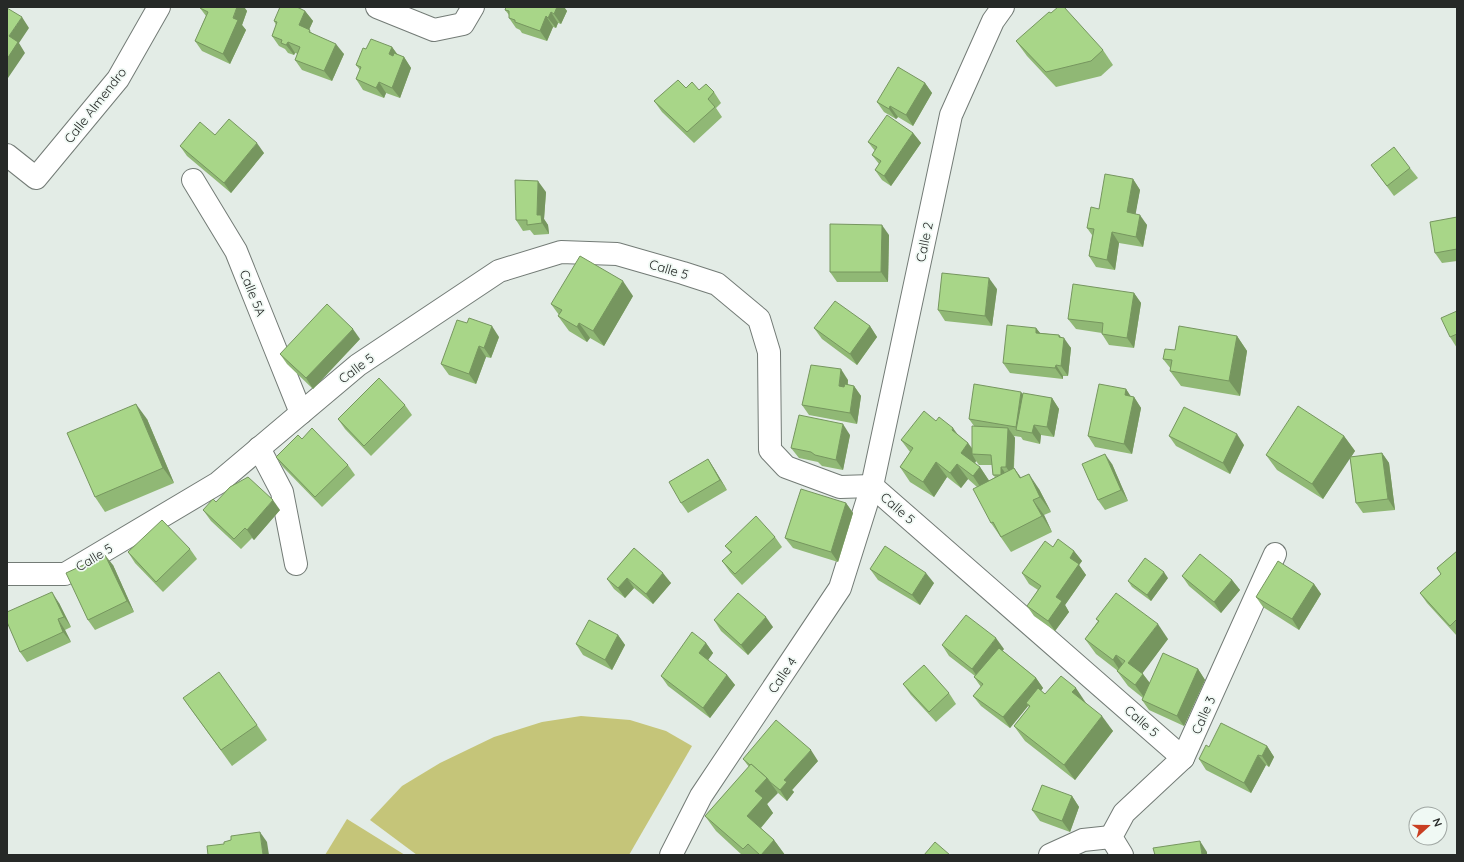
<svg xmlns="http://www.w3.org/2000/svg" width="1464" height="862" font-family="Quicksand,sans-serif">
  <rect width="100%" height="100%" fill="#e3ece6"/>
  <g fill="#c5c579">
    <path d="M581 716 630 720 666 731 692 746 629 855H417L370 820 402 786 440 763 494 737 542 722Z"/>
    <path d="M347 819 405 855H325Z"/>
  </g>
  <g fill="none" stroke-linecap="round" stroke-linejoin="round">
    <defs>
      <g id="minor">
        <path d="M377 7 434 30 463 24 473 7"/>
        <path d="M7 155 36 178 118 79 159 7"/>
        <path d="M193 180 236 251 301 413"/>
        <path d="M259 448 282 492 296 564"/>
        <path d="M7 574H65L218 483 358 365 499 271 561 252 617 254 683 273 717 284 759 319 769 352 770 450 786 467 840 487 872 486 1183 758"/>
        <path d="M671 855 701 796 840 588 872 486 951 115 993 21 1003 7"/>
        <path d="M1050 855 1083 840 1111 837"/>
        <path d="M1122 855 1111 837 1124 813 1183 758 1275 554"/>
      </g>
    </defs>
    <use href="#minor" stroke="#737b76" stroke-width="24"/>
    <use href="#minor" stroke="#fff" stroke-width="22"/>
  </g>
  <g fill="#90b875" fill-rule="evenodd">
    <path d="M201 7H244L247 11 242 25 246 30 230 64 202 51 195 41 206 16 200 8Z"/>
    <path d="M506 7H564L567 11 561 24 558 23 556 28 553 27 547 41 522 33 520 30 516 28 509 18V15L505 10Z"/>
    <path d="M305 11 313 21 309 30 312 33 344 54 332 81 302 70 295 60 298 54 295 53 294 55 288 53 285 49 279 46 272 36 276 25 274 21Z"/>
    <path d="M1016 41 1103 50 1113 65 1101 76 1056 87 1027 56Z"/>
    <path d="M392 47 398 55 404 57 411 68 400 98 386 93 384 98 363 90 356 79 360 70 356 65 366 49Z"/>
    <path d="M925 83 932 93 913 126 898 117 896 119 884 112 877 102Z"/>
    <path d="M686 88 714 92 721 103 716 108 722 117 694 143 662 112 654 101Z"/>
    <path d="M913 133 921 143 891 186 882 180 875 170 879 164 872 155 875 151 868 142Z"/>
    <path d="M215 135 264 153 231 193 187 156 180 146Z"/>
    <path d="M1371 165 1410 168 1418 178 1394 196Z"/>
    <path d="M1133 179 1140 190 1135 214 1147 225 1143 247 1119 243 1115 270 1096 267 1089 256 1092 235 1087 228 1099 209Z"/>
    <path d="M546 192 544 219 548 225 549 234 534 235 530 230 523 231 516 220Z"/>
    <path d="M1457 217V261L1442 263 1435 253Z"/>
    <path d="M889 235 888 282H837L830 272Z"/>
    <path d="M997 289 992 326 945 321 938 310Z"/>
    <path d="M1134 293 1141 303 1134 348 1109 345 1102 334V333L1076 329 1068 319Z"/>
    <path d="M633 296 604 346 590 338 587 342 569 331 558 316 559 315 551 304Z"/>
    <path d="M1457 311V348L1450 337Z"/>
    <path d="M870 326 877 337 857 365 822 339 814 328Z"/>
    <path d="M1036 328 1040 333 1059 335 1071 348 1068 376H1063V379L1010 373 1003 363Z"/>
    <path d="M1237 336 1247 351 1240 396 1181 386 1170 371 1171 369 1163 359 1175 350Z"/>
    <path d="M499 337 491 358 486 357 476 384 449 375 441 364Z"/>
    <path d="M360 339 313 389 287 364 280 354Z"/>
    <path d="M848 380V385L854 386 861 396 857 424 809 415 802 405Z"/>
    <path d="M1126 389 1131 397H1134L1141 408 1132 454 1095 447 1088 436Z"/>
    <path d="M1023 394 1052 398 1059 409 1054 437 1041 435 1040 444 1023 440 1021 437 1014 436 1015 438 1014 468 1021 478 1039 489 1051 512 1044 515 1052 532 1011 552 991 523 977 487 968 479 961 488 947 477 934 497 910 482 900 467 910 452 901 440 936 421 958 435 968 443 972 448 974 426 969 419ZM976 461 979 465H992L993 475 995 477 989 481 980 467 975 464Z"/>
    <path d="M405 405 412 415 371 456 345 429 338 419Z"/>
    <path d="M147 419 174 483 105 512 95 497Z"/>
    <path d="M850 435 843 470 822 466 818 462 799 458 791 448Z"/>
    <path d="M1169 436 1244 445 1230 474 1176 446Z"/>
    <path d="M1344 436 1355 451 1351 457 1382 453 1389 463 1395 510 1363 513 1356 503 1350 457 1323 499 1277 470 1266 455Z"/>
    <path d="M302 439 348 465 355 475 322 507 283 467 276 457Z"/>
    <path d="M708 459 715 470 727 490 688 513 681 503Z"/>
    <path d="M1112 464 1128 501 1105 510 1098 500Z"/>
    <path d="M216 502 280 510 254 540 252 538 241 549 211 521 203 510Z"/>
    <path d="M846 503 853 513 838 562 793 548 785 538Z"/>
    <path d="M775 537 782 547 742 585 730 572 722 561 731 553 725 546Z"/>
    <path d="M1053 547 1074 551 1082 561 1079 565 1086 575 1065 605 1069 612 1055 631 1034 616 1027 606 1038 590 1029 584 1022 573Z"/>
    <path d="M634 548 671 583 653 604 634 588 625 598 614 589 607 579Z"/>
    <path d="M190 549 197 559 163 592 135 563 128 552Z"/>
    <path d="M1457 551V636L1427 603 1420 593 1441 574 1437 568Z"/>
    <path d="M113 565 134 612 95 630 88 620Z"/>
    <path d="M870 569 934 583 920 605 878 580Z"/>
    <path d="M1182 576 1232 580 1240 590 1221 613 1189 586Z"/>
    <path d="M1168 578 1151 601 1132 587 1128 581Z"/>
    <path d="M1314 584 1321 594 1299 630 1263 607 1256 597Z"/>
    <path d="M59 603 71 627 65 630 71 642 27 662 20 652Z"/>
    <path d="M1096 619 1168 639 1142 673 1150 683 1198 669 1205 680 1184 726 1149 710 1142 700 1143 698 1128 686 1117 671H1118L1096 654 1085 639 1098 621Z"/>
    <path d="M714 620 773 627 748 655 721 631Z"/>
    <path d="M618 635 625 645 612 670 583 655 576 644Z"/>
    <path d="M706 643 713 653 708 660 727 675 735 685 710 718 668 686 661 676Z"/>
    <path d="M942 645 1004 649 1002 650 1036 678 1043 688 1041 691 1045 694 1086 703 1113 731 1075 780 1025 741 1014 726 1029 707 1028 706 1010 728 981 706 973 696 981 687 974 677 975 676 949 656Z"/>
    <path d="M903 684 949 693 956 704 936 722 911 695Z"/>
    <path d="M183 698 257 725 267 740 232 766Z"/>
    <path d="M1267 746 1274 757 1269 767 1266 765 1251 793 1206 770 1199 759 1209 747Z"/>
    <path d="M743 759 818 761 792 790 794 792 787 801 777 792 767 804 773 813 761 828 774 840 785 855H742L716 831 705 816 749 767Z"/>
    <path d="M1072 796 1079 807 1070 832 1040 821 1032 810Z"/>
  </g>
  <g fill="#76965f">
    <path d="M237 7H244L247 11 242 25 246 30 230 64 223 54Z"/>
    <path d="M557 7H564L567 11 561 24 554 14Z"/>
    <path d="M305 11 313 21 306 36 299 25Z"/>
    <path d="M551 12 558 23 556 28 548 18Z"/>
    <path d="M546 16 553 27 547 41 540 31Z"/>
    <path d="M22 17 29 28 19 43 25 53 8 78 7 76V59L9 36Z"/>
    <path d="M288 42 295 53 294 55 286 45Z"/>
    <path d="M336 44 344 54 332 81 324 71Z"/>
    <path d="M392 47 399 57 396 64 389 54Z"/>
    <path d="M404 57 411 68 400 98 392 88Z"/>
    <path d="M379 82 386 93 384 98 376 88Z"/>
    <path d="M925 83 932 93 913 126 906 115Z"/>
    <path d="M890 106 898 117 896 119 889 109Z"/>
    <path d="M913 133 921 143 891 186 884 176Z"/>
    <path d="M257 143 264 153 231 193 224 183Z"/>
    <path d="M1133 179 1140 190 1134 223 1127 212Z"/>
    <path d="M538 181 546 192 544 219 548 225 549 234 537 215Z"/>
    <path d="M1140 215 1147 225 1143 247 1136 237Z"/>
    <path d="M882 225 889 235 888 282 881 272Z"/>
    <path d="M1112 232 1119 243 1115 270 1107 260Z"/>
    <path d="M989 278 997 289 992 326 985 316Z"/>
    <path d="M623 281 633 296 604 346 593 331Z"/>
    <path d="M1134 293 1141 303 1134 348 1127 338Z"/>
    <path d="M579 323 590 338 587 342 577 327Z"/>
    <path d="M492 326 499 337 491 358 484 348Z"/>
    <path d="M870 326 877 337 857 365 850 354Z"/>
    <path d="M1036 328 1044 338 1036 333Z"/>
    <path d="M353 329 360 339 313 389 306 378Z"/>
    <path d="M1059 335 1064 342V338L1071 348 1068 376 1061 366 1059 337Z"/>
    <path d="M1237 336 1247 351 1240 396 1229 381Z"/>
    <path d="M479 346 486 357 476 384 469 374Z"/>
    <path d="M1056 365 1063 376V379L1055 368Z"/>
    <path d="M841 369 848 380 846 396 839 386Z"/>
    <path d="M854 386 861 396 857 424 850 413Z"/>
    <path d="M1126 389 1133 400 1125 395Z"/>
    <path d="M1021 392 1029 402 1018 431 1016 427Z"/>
    <path d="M1134 397 1141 408 1132 454 1124 444Z"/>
    <path d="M1052 398 1059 409 1054 437 1047 427Z"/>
    <path d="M136 404 147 419 174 483 163 468Z"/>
    <path d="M843 424 850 435 843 470 836 460Z"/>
    <path d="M1034 425 1041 435 1040 444 1032 433Z"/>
    <path d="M953 428 964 443 952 430Z"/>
    <path d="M1008 428 1015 438 1013 477 1006 467Z"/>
    <path d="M1237 434 1244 445 1230 474 1223 463Z"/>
    <path d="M1344 436 1355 451 1323 499 1312 484Z"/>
    <path d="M968 443 976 455 972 454 976 461 971 468 961 453Z"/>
    <path d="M1382 453 1389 463 1395 510 1388 499Z"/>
    <path d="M1105 454 1112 464 1128 501 1121 490Z"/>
    <path d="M708 459 715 470 727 490 720 480Z"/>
    <path d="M936 462 947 477 934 497 923 482Z"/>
    <path d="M957 464 968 479 961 488 950 473Z"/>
    <path d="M980 467 990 482 983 491 973 476Z"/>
    <path d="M1001 467 1008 477 1001 475Z"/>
    <path d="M1014 468 1025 483 1020 478Z"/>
    <path d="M1029 474 1039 489 1051 512 1040 497Z"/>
    <path d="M273 500 280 510 254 540 247 530Z"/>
    <path d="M1033 500 1044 515 1052 532 1042 516Z"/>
    <path d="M846 503 853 513 838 562 831 552Z"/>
    <path d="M1074 551 1082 561 1079 565 1086 575 1065 605 1069 612 1055 631 1048 621 1056 597 1070 558Z"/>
    <path d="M105 555 113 565 134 612 127 601Z"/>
    <path d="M1164 572 1168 578 1151 601 1147 595Z"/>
    <path d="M663 573 671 583 653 604 646 594Z"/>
    <path d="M926 573 934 583 920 605 912 595Z"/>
    <path d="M627 578 634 588 625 598 618 588Z"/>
    <path d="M1232 580 1240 590 1221 613 1214 602Z"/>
    <path d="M1314 584 1321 594 1299 630 1292 619Z"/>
    <path d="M52 592 59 603 71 627 64 617Z"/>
    <path d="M766 617 773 627 748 655 741 645Z"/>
    <path d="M58 619 65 630 71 642 63 632Z"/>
    <path d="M1158 624 1168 639 1139 678 1128 663Z"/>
    <path d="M618 635 625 645 612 670 605 660Z"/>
    <path d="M996 638 1004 649 979 679 972 669Z"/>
    <path d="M706 643 713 653 706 663 699 653Z"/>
    <path d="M1116 655 1127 670 1123 675 1113 660Z"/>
    <path d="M1198 669 1205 680 1184 726 1177 716Z"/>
    <path d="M1143 674 1154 689 1146 700 1135 685Z"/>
    <path d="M727 675 735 685 710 718 703 708Z"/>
    <path d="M1036 678 1043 688 1029 705 1026 703 1028 706 1010 728 1003 717Z"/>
    <path d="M1076 688 1086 703 1083 708 1072 692Z"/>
    <path d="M1102 716 1113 731 1075 780 1064 765Z"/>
    <path d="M1267 746 1274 757 1269 767 1262 756Z"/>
    <path d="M811 750 818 761 792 790 794 792 787 801 780 790 784 780Z"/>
    <path d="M1258 755 1266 765 1251 793 1244 783Z"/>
    <path d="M767 778 778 793 767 804 773 813 758 831 747 816 755 791Z"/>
    <path d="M1072 796 1079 807 1070 832 1062 821Z"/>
    <path d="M260 832 267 842 269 855H263Z"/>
    <path d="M774 840 785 855H761Z"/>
    <path d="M1200 841 1207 852V855H1202Z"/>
  </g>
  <g fill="#a8d688" stroke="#76965f">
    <path d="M201 7H237L233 18 238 20 223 54 195 41 208 12 200 8Z"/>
    <path d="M280 7H297L305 11 299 25 310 30 309 32 336 44 324 71 295 60 300 47 288 42 286 45 281 43 282 40 272 36 277 22 274 21Z"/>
    <path d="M506 7H557L554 14 551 12 548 18 546 16 540 31 515 22V20L509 18V11L505 10Z"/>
    <path d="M1058 7H1064L1103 50 1091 61 1046 72 1016 41 1049 12 1051 13Z"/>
    <path d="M7 8 22 17 9 36 18 42 7 59Z"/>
    <path d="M371 39 392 47 389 54 393 56 394 53 404 57 392 88 379 82 376 88 356 79 361 67 356 65 363 48 366 49Z"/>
    <path d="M898 67 925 83 906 115 890 106 889 109 877 102Z"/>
    <path d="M678 80 686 88 692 82 699 90 706 84 714 92 708 99 715 107 687 132 654 101Z"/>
    <path d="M887 115 913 133 884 176 875 170 881 161 872 155 877 147 868 142Z"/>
    <path d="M229 119 257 143 224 183 180 146 200 122 215 135Z"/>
    <path d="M1394 147 1410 168 1387 186 1371 165Z"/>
    <path d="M1105 174 1133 179 1127 212 1140 215 1136 237 1112 232 1107 260 1089 256 1094 229 1087 228 1091 207 1099 209Z"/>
    <path d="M515 180 538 181 537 215H541L542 223 527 225V220H516Z"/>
    <path d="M1457 217V249L1435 253 1430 222Z"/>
    <path d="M830 224 882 225 881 272H830Z"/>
    <path d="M580 256 623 281 593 331 579 323 577 327 558 316 562 310 551 304Z"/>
    <path d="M942 273 989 278 985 316 938 310Z"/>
    <path d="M1073 284 1134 293 1127 338 1102 334 1103 323 1068 319Z"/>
    <path d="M835 301 870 326 850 354 814 328Z"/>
    <path d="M327 304 353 329 306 378 280 354Z"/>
    <path d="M1457 311V334L1450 337 1441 318Z"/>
    <path d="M469 318 492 326 484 348 479 346 469 374 441 364 457 320 467 323Z"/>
    <path d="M1007 325 1036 328V333L1059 335V337L1064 338 1061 366 1056 365 1055 368 1003 363Z"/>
    <path d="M1179 326 1237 336 1229 381 1170 371 1172 360 1163 359 1165 349 1175 350Z"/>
    <path d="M811 365 841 369 839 386 844 387 845 384 854 386 850 413 802 405Z"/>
    <path d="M379 378 405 405 364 446 338 419Z"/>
    <path d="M974 384 1021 392 1016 427 969 419Z"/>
    <path d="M1099 384 1126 389 1125 395 1134 397 1124 444 1088 436Z"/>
    <path d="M1023 393 1052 398 1047 427 1034 425 1032 433 1016 430Z"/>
    <path d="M136 404 163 468 95 497 67 433Z"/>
    <path d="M1298 406 1344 436 1312 484 1266 455Z"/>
    <path d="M1184 407 1237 434 1223 463 1169 436Z"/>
    <path d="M924 411 936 421 939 417 953 428 952 430 968 443 961 453 980 467 973 476 957 464 950 473 936 462 923 482 900 467 913 448 901 440Z"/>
    <path d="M799 415 843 424 836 460 815 455 811 452 791 448Z"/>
    <path d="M972 426 1008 428 1006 467H1001V475H993L991 455 972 454Z"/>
    <path d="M312 428 348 465 315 497 276 457 298 435 302 439Z"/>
    <path d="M1382 453 1388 499 1356 503 1350 457Z"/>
    <path d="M1105 454 1121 490 1098 500 1082 464Z"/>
    <path d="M708 459 720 480 681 503 669 482Z"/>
    <path d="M1014 468 1020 478 1029 474 1040 497 1033 500 1042 516 1001 537 993 522 991 523 973 489Z"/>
    <path d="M248 477 273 500 247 530 245 528 234 539 203 510 213 499 216 502 230 487Z"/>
    <path d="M801 489 846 503 831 552 785 538Z"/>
    <path d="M756 516 775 537 735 574 722 561 732 552 725 546Z"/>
    <path d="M162 520 190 549 156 582 128 552Z"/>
    <path d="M1058 539 1074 551 1070 558 1079 564 1056 597 1062 601 1048 621 1027 606 1041 586 1022 573 1045 541 1053 547Z"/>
    <path d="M885 546 926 573 912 595 870 569Z"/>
    <path d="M634 548 663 573 646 594 627 578 618 588 607 579Z"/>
    <path d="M1457 551V619L1450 626 1420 593 1441 574 1437 568Z"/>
    <path d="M1200 554 1232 580 1214 602 1182 576Z"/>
    <path d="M105 555 127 601 88 620 66 573Z"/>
    <path d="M1145 558 1164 572 1147 595 1128 581Z"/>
    <path d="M1278 561 1314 584 1292 619 1256 597Z"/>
    <path d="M52 592 64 617 58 619 63 632 20 652 7 622V612Z"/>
    <path d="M738 593 766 617 741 645 714 620Z"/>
    <path d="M1116 593 1158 624 1128 663 1143 674 1135 685 1117 671 1125 661 1116 655 1113 660 1085 639 1099 621 1096 619Z"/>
    <path d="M966 615 996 638 972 669 942 645Z"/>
    <path d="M589 620 618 635 605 660 576 644Z"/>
    <path d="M692 632 706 643 699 653 727 675 703 708 661 676Z"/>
    <path d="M999 648 1036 678 1003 717 973 696 983 684 974 677Z"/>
    <path d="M1163 653 1198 669 1177 716 1142 700Z"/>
    <path d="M924 665 949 693 929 712 903 684Z"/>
    <path d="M219 672 257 725 221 750 183 698Z"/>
    <path d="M1061 676 1076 688 1072 692 1102 716 1064 765 1014 726 1030 706 1026 703 1038 688 1045 694Z"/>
    <path d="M776 720 811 750 784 780 787 782 780 790 770 782 767 778 751 764 750 765 743 759Z"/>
    <path d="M1221 723 1267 746 1262 756 1258 755 1244 783 1199 759 1206 745 1209 747Z"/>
    <path d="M751 764 767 778 755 791 763 798 747 816 774 840 761 855H760L748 844 743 849 705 816Z"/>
    <path d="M1042 785 1072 796 1062 821 1032 810Z"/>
    <path d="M260 832 263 855H208L207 846 224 844V842L231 840V836Z"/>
    <path d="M1200 841 1202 855H1155L1153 848Z"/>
    <path d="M935 842 950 855H924Z"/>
  </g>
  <g text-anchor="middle" stroke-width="3.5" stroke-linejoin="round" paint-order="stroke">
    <g font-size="13" fill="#262927" stroke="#f0f9f4">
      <text transform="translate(95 105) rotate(-52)" y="5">Calle Almendro</text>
      <text transform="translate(924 242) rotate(-78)" y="5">Calle 2</text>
      <text transform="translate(669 269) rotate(17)" y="5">Calle 5</text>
      <text transform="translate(253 293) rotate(68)" y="5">Calle 5A</text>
      <text transform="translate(356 368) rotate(-37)" y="5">Calle 5</text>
      <text transform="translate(898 508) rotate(41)" y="5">Calle 5</text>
      <text transform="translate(94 557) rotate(-31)" y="5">Calle 5</text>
      <text transform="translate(782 675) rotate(-56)" y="5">Calle 4</text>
      <text transform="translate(1203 715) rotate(-66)" y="5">Calle 3</text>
      <text transform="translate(1142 721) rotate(41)" y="5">Calle 5</text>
    </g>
  </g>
  <rect width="1464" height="862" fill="none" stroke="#262927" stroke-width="16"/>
  <g transform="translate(1428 826) rotate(69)"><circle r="19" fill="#f0f9f4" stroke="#9fa6a2"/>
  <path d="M0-3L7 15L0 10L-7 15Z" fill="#c93f22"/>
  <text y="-6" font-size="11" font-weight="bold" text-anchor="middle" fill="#262927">N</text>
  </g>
</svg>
